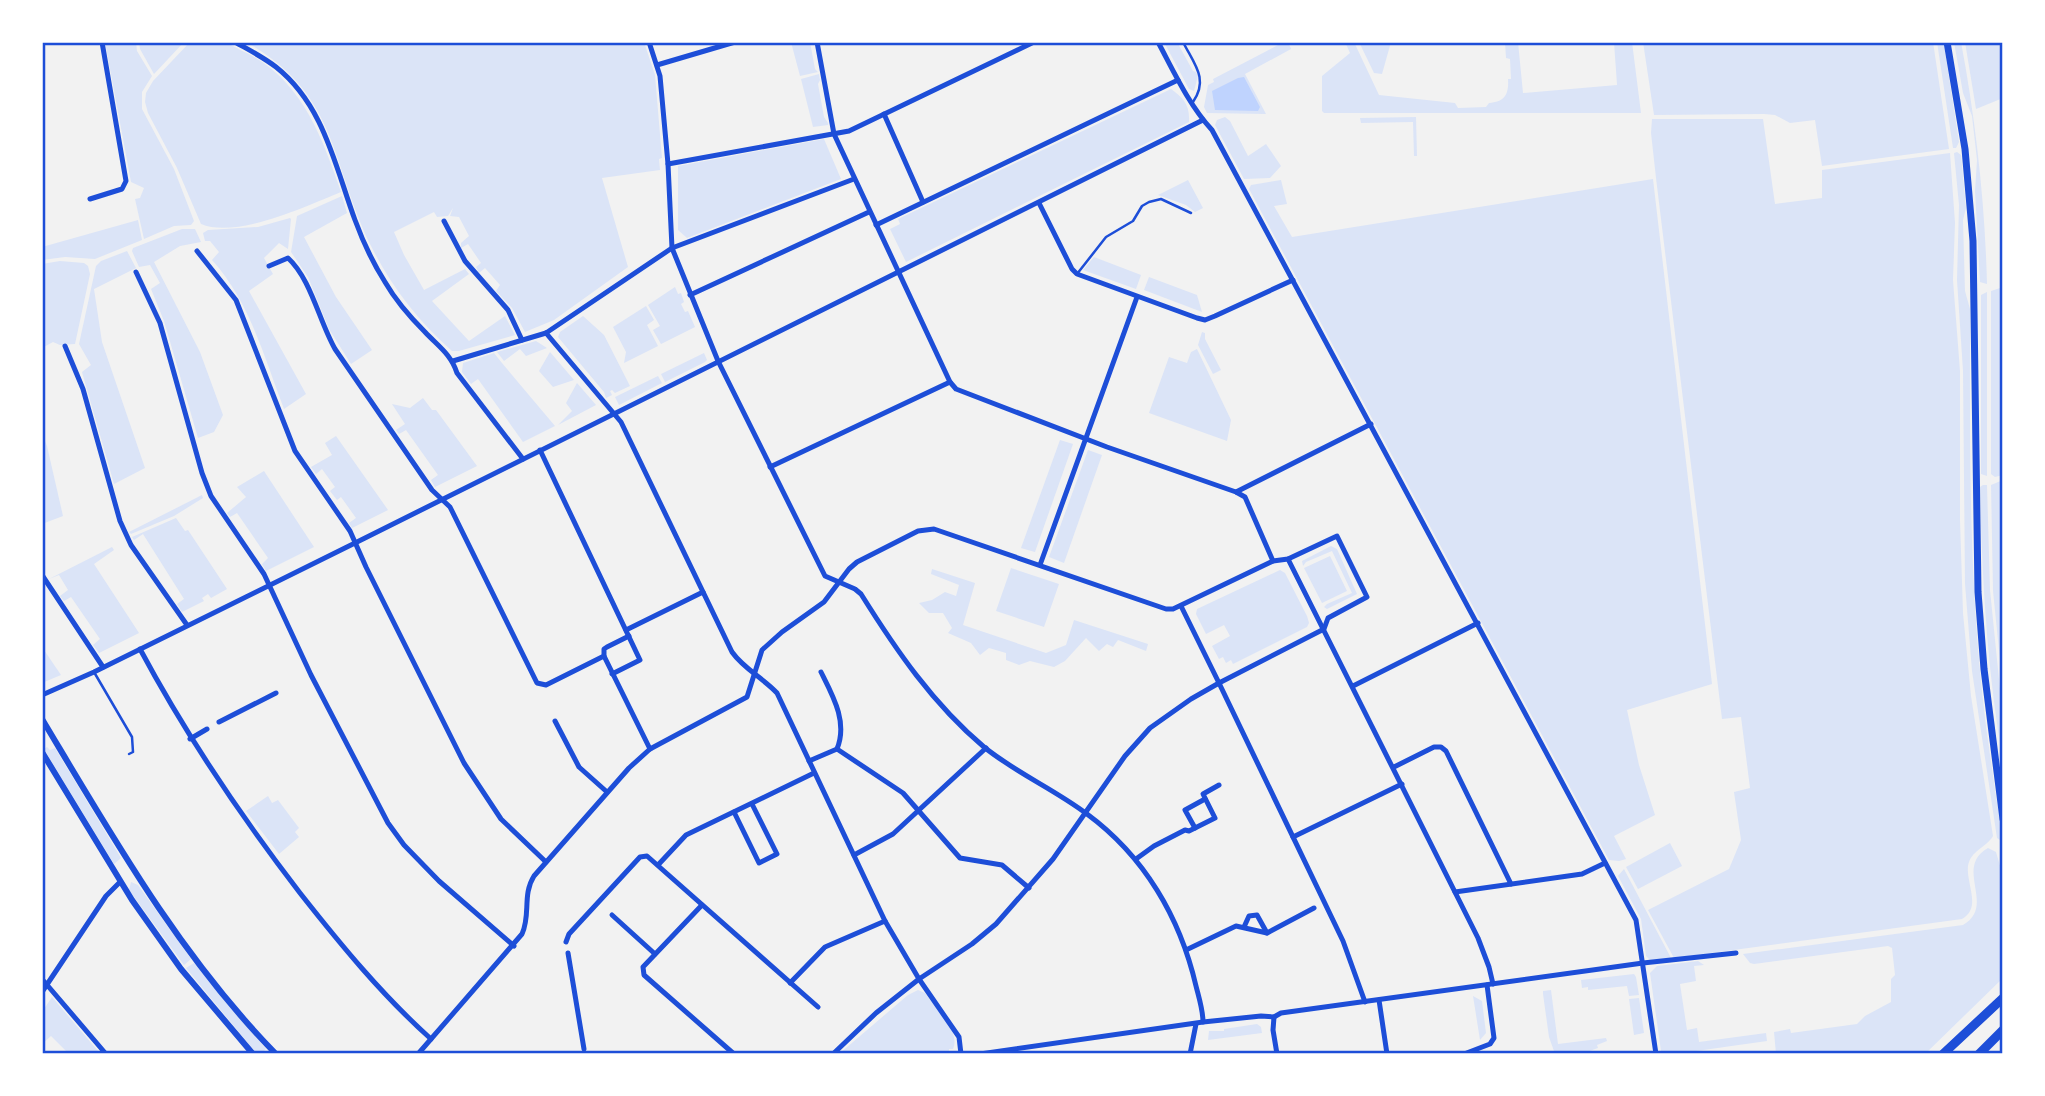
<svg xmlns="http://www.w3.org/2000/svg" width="2045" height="1096" font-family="'Fira Sans',sans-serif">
  <rect width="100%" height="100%" fill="#f2f2f2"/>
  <g fill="#dbe4f7">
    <path d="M105 42H136L137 51 152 76 142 92V109L174 169 194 221 191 225 174 226 144 239 135 199 140 198 144 188 131 182Z"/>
    <path d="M139 42H184L154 74 140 49Z"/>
    <path d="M190 42C200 42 212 40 222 42 230 43 239 50 247 53 302 81 322 137 341 192 307 206 236 239 201 224L177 168 148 113 145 102 146 93 153 81Z"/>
    <path d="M246 42H644L655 75 662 158 659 159 660 170 602 178 628 267 554 320 525 332 512 308 496 291 500 285 485 268 479 273 476 267 481 263 468 244 461 248V243L469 236 459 217 450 216 453 208 448 216 437 217 434 212 394 232 404 255 424 290 465 269 469 274 432 301 469 341 505 316 515 335 459 351H452C418 321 391 286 371 246 330 162 338 93 246 42Z"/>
    <path d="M791 42H810L815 69 818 72 800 76Z"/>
    <path d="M1164 42H1177L1193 71 1196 72 1198 76 1194 91 1189 89Z"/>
    <path d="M1280 42H1288L1291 49 1245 74 1266 114 1207 113 1204 107 1208 85 1214 82 1213 79 1278 45Z"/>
    <path d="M1345 42H1354L1379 95 1455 103 1458 108 1486 107 1489 103C1505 102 1509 94 1508 79H1511L1510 59 1506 58 1505 42H1518L1523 93 1617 85 1614 42H1632L1641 113H1324L1322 111V76L1350 53Z"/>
    <path d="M1359 42H1391L1382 74 1374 73Z"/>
    <path d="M1643 42H1933L1949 149 1822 166 1815 120 1790 123 1775 115 1764 114 1654 115Z"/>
    <path d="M1937 42H1944L1945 51 1959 142 1956 148H1953Z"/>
    <path d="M1954 42H1961C1976 122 1985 203 1987 284L1980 282 1975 191 1977 160 1972 116 1963 93Z"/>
    <path d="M1965 42H2003V98L1976 109Z"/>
    <path d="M819 74 820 80 818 84 824 117 828 123V125L813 127 801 79Z"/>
    <path d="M1171 89C1183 98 1190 104 1189 122L906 262 890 229 900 224 898 219Z"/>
    <path d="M1225 117 1230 121 1248 156 1266 144 1281 166 1270 178 1244 179 1215 125 1217 120Z"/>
    <path d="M1416 117 1417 156H1414L1413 122 1361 123 1360 118Z"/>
    <path d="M1652 119H1763L1775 204 1822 198V170L1950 153 1955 223 1953 280 1960 371V520L1963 613 1971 696 1993 836C1986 848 1971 850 1968 866 1966 884 1982 908 1962 919L1674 958 1648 910 1729 869 1741 840 1734 792 1750 788 1741 717 1722 719 1656 178 1651 133Z"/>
    <path d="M824 139 841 179 687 238 678 230V166Z"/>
    <path d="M1957 152 1961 155 1966 208 1963 220 1965 291 1970 309C1970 460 1968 605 1990 755 1994 781 1997 808 2003 834V840H2000L1997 838 1972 671 1965 584 1963 371 1957 280 1959 205 1954 153Z"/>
    <path d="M1653 179 1712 684 1627 710 1639 765 1655 815 1614 836 1626 859 1619 861 1609 860 1249 189 1251 185 1281 180 1287 204 1274 206 1292 237Z"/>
    <path d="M1188 180 1203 208 1195 212 1186 205 1158 195Z"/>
    <path d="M342 196 347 213 304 237 336 297 372 350 351 364 329 329 308 277 291 252 297 216Z"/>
    <path d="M290 218 291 219 288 249 279 243 264 258 273 274 249 291 306 394 284 409C264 357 250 302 212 260L219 252 210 241H205L203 233 208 230 258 227Z"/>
    <path d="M138 220 142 240 95 259 65 257 42 260V247Z"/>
    <path d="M182 229H195L201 242 180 246 154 262 200 352 223 415 214 432 198 438 164 321 151 289 160 283 150 265 139 267 132 251 133 248Z"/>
    <path d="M127 251 136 268 94 289 102 342 145 468 114 484 82 372 91 365 79 344 96 266 101 261Z"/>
    <path d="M1094 257 1141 275 1136 289 1083 270Z"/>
    <path d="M60 261 84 263 88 266 90 274 75 344 60 345 53 342 42 348V264Z"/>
    <path d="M1149 277 1197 295 1202 312 1144 290Z"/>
    <path d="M675 287 678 294 681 293 684 302 681 304 685 312 688 311 695 327 661 344 653 330 660 326 648 305Z"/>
    <path d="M2003 287V475L1995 477 1991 474V291Z"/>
    <path d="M1987 292V476L1981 474V295Z"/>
    <path d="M646 306 654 320 647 325 658 346 624 363 626 352 613 327Z"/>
    <path d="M583 316 604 335 630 386 615 393 612 390 610 391 612 395 606 398 604 392 558 337 560 332Z"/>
    <path d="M1202 332 1205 333V339L1221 370 1213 374 1198 345Z"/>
    <path d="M536 341 547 348 526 356 520 349 504 361 497 352Z"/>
    <path d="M1197 349 1231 420 1227 441 1149 413 1169 357 1187 363 1191 352Z"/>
    <path d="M550 352 574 380 553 387 539 371Z"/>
    <path d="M494 353 502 363 555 426 523 442 478 379 471 384 462 372 463 363Z"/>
    <path d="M704 353 707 360 705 362 665 382 661 374Z"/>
    <path d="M658 376 662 383 619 405 615 397Z"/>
    <path d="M577 383 596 405 558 425 572 411 566 403Z"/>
    <path d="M423 398 432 410H436L477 466 435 487 431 480 438 475 406 430 399 434 396 430 405 424 392 404 410 408Z"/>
    <path d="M42 433 47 446 63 516 42 524Z"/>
    <path d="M336 436 388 510 352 528 349 523 356 518 341 497 337 500 330 491 335 487 322 469 316 474 311 467 332 455 325 443Z"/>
    <path d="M1060 440 1073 444 1035 552 1021 548Z"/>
    <path d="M1088 450 1102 455 1064 563 1049 557Z"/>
    <path d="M264 471 314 547 266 571 262 564 268 558 237 513 230 517 227 513 246 497 237 487Z"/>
    <path d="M2003 480V690L1993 591 1991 485Z"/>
    <path d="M1983 485H1987L1990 590 2003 719V761C1987 670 1982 579 1980 487Z"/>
    <path d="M202 495 203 498 174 516 131 534 129 532Z"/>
    <path d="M176 518 185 531 188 530 227 589 211 598 208 594 202 598 204 601 182 612 177 604 184 599 143 534 134 540 132 537Z"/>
    <path d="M1331 546 1337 549 1357 594 1327 609 1324 607 1327 604 1352 593 1332 551 1306 562 1303 566 1302 561Z"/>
    <path d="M112 547 114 550 94 564 139 633 99 653 93 645 100 639 71 597 64 601 60 596 68 590 59 575 49 579Z"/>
    <path d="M1330 556 1347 591 1322 603 1304 568Z"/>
    <path d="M1011 568 1059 584 1044 627 996 611Z"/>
    <path d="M932 569 975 583 963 625 1046 653 1066 645 1074 620 1148 644 1146 651 1118 640 1113 647 1107 644 1099 651 1086 638 1065 661 1054 667 1030 661 1019 665 1006 660V653L989 648 980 655 971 643 948 633 952 628 943 613H929L919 603 932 600 945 592 956 596 959 585 931 574Z"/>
    <path d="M1280 570 1285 573 1307 616 1309 623 1307 627 1233 664 1231 660 1226 663 1223 657 1219 659 1212 646 1230 636 1224 625 1206 634 1196 614 1197 609Z"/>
    <path d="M42 647 61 675 42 683Z"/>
    <path d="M47 747 50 750 55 748 121 858 114 864 44 749Z"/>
    <path d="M268 796 272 803 278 800 299 828 295 832 299 837 279 854 246 811Z"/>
    <path d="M1670 843 1682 866 1638 889 1626 867Z"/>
    <path d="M1988 848 1996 852 2003 876V978L1925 1054H1776L1774 1032 1790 1029 1791 1033 1857 1024 1865 1016 1891 1002V979L1895 975 1892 948 1888 946 1754 964 1750 963 1743 954 1963 925C1997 905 1953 868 1988 848Z"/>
    <path d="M1624 869 1671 958 1650 960 1646 956 1641 919 1618 876Z"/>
    <path d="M131 882 138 885 191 959 184 965 129 890Z"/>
    <path d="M1698 961 1704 965 1694 966 1696 981 1680 984 1687 1030 1697 1028 1699 1042 1766 1033 1767 1041 1675 1054 1661 1051 1650 973 1657 966Z"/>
    <path d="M194 963 266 1049 261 1054H257L186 968Z"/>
    <path d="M1634 974 1636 977 1639 995 1629 996 1627 986 1588 990V987L1582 988 1581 980Z"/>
    <path d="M918 990 925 993C935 1007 961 1031 953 1049H949V1051L839 1054 908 995Z"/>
    <path d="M1551 990 1558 1044 1606 1038 1607 1041 1597 1045 1598 1048 1581 1054H1555L1549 1037 1543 994V991Z"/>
    <path d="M1473 996 1482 1001 1486 1033 1480 1040Z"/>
    <path d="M52 997 98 1051 100 1054H69L51 1036 42 1044V1012Z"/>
    <path d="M1639 998 1644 1033 1634 1035 1629 999Z"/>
    <path d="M1257 1024 1261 1027 1262 1033 1208 1040 1209 1031H1224V1029Z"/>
  </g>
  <path fill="#bfd3fe" d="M1244 77 1260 107 1258 111 1215 110 1212 91 1238 78Z"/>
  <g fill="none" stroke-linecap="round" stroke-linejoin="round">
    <g stroke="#1d4ed8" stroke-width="2.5">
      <path d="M1183 42C1194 64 1209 79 1193 102"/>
      <path d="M1077 274 1106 237 1133 221 1142 206 1149 202 1161 199 1191 213"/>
      <path d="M94 672 132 737 133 752 129 754"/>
    </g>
    <g stroke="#1d4ed8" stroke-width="5">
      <path d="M235 42C249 50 263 57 276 67 324 105 335 166 355 220 363 242 373 263 385 282 396 301 410 317 425 332 438 346 451 354 457 373L523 459"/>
      <path d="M649 42 660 76 668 164 672 248 718 361 825 576 855 589 861 594C896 650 933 704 984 747 1016 773 1054 789 1087 814 1144 856 1180 917 1196 986 1199 998 1203 1010 1203 1022"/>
      <path d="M817 42 834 134 950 382 956 389 1107 447 1236 492 1245 497 1273 561"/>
      <path d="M1158 42C1174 72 1189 105 1212 130L1636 920 1656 1054"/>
      <path d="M657 65 735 42"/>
      <path d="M884 114 923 202"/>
      <path d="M668 164 849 131 1034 42"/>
      <path d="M90 199 122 189 126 181 102 42"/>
      <path d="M1039 203 1072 269 1077 274 1197 318 1205 320 1215 316 1293 280"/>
      <path d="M42 204V214"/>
      <path d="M444 221 465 261 508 310 522 340"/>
      <path d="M876 225 1178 80"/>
      <path d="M197 251 236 300 295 451 350 531 366 567 464 763 501 819 546 862"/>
      <path d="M269 266 288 258C311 279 319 321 335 349L432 490 450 507 537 683 546 685 604 656V649L607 647 629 636"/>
      <path d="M136 272 160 323 202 473 211 496 264 574 311 675 388 823 404 845 439 881 514 946"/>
      <path d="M690 295 869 212"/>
      <path d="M546 333 621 422 732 652C744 669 763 678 777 693L885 921 919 979 959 1037 961 1054"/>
      <path d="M65 346 83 389 120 521 131 545 187 625"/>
      <path d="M453 361 546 333 672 248 854 179"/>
      <path d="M540 450 640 660 612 674"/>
      <path d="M770 467 950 382"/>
      <path d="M1236 492 1371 424"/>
      <path d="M1288 559 1478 938 1489 967 1493 984"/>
      <path d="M1040 565 1137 297"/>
      <path d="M42 575 103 667"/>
      <path d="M626 630 703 592"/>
      <path d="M140 649C186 735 240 815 300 893 341 945 382 995 431 1039"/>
      <path d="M604 656 650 749"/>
      <path d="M1353 686 1478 623"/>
      <path d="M42 695 94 672 355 543 1203 120"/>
      <path d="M555 721 579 767 607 792"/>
      <path d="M219 722 276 693"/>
      <path d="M190 739 207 729"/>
      <path d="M837 749 903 793 960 858 1002 865 1029 888"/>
      <path d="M809 761 837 749C848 722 833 696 821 672"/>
      <path d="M1394 767 1434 747H1441L1446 751 1511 884"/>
      <path d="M734 812 759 863 777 854 752 804"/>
      <path d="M1195 828 1185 810 1205 799"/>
      <path d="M1293 837 1402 784"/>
      <path d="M854 855 893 834 986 748"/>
      <path d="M1136 859 1154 846 1185 830 1189 831 1215 818 1203 794 1219 785"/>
      <path d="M658 865 686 835 814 773"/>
      <path d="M1455 892 1582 874 1605 863"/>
      <path d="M702 905 643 967 644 975 734 1054"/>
      <path d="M612 915 655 954"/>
      <path d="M1244 927 1249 916 1257 915 1267 933"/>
      <path d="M566 942 569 934 640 857 647 856 818 1007"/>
      <path d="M1186 950 1236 926 1267 933 1314 908"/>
      <path d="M568 953 584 1049"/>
      <path d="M42 979 106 1054"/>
      <path d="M790 983 825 947 885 921"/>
      <path d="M42 992 106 896 120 882"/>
      <path d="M1379 1000 1387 1054"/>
      <path d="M1274 1017 1273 1030 1277 1054"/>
      <path d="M418 1054 522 934C531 915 522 895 534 876L629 768 650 749 747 697 762 650 782 632 824 602 849 569 857 562 918 531 934 529 1166 609H1173L1273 561 1288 559 1337 536 1367 597 1328 618 1324 629 1219 683 1181 606"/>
      <path d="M833 1054 876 1013 919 979 972 944 996 924 1053 859 1125 756 1150 728 1191 699 1219 683 1343 941 1365 1002"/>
      <path d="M980 1054 1203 1022 1261 1016 1274 1017 1281 1013 1643 963 1736 953"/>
      <path d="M1190 1054 1196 1024"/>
      <path d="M1464 1054 1490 1044 1494 1038 1487 985"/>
    </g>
    <g stroke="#1d4ed8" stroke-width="6">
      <path d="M42 719C112 836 180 956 276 1054"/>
      <path d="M42 752 132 900 181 969 253 1054"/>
    </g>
    <path stroke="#1d4ed8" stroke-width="7" d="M1947 42 1965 149 1973 241 1978 592 1984 669 2003 819"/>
    <g stroke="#1d4ed8" stroke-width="9">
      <path d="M1943 1054 2003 998"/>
      <path d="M1979 1054 2003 1030"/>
    </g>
  </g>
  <rect width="2045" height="1096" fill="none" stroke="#ffffff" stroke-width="88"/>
  <rect x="44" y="44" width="1957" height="1008" fill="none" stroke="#1d4ed8" stroke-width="2.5"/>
</svg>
